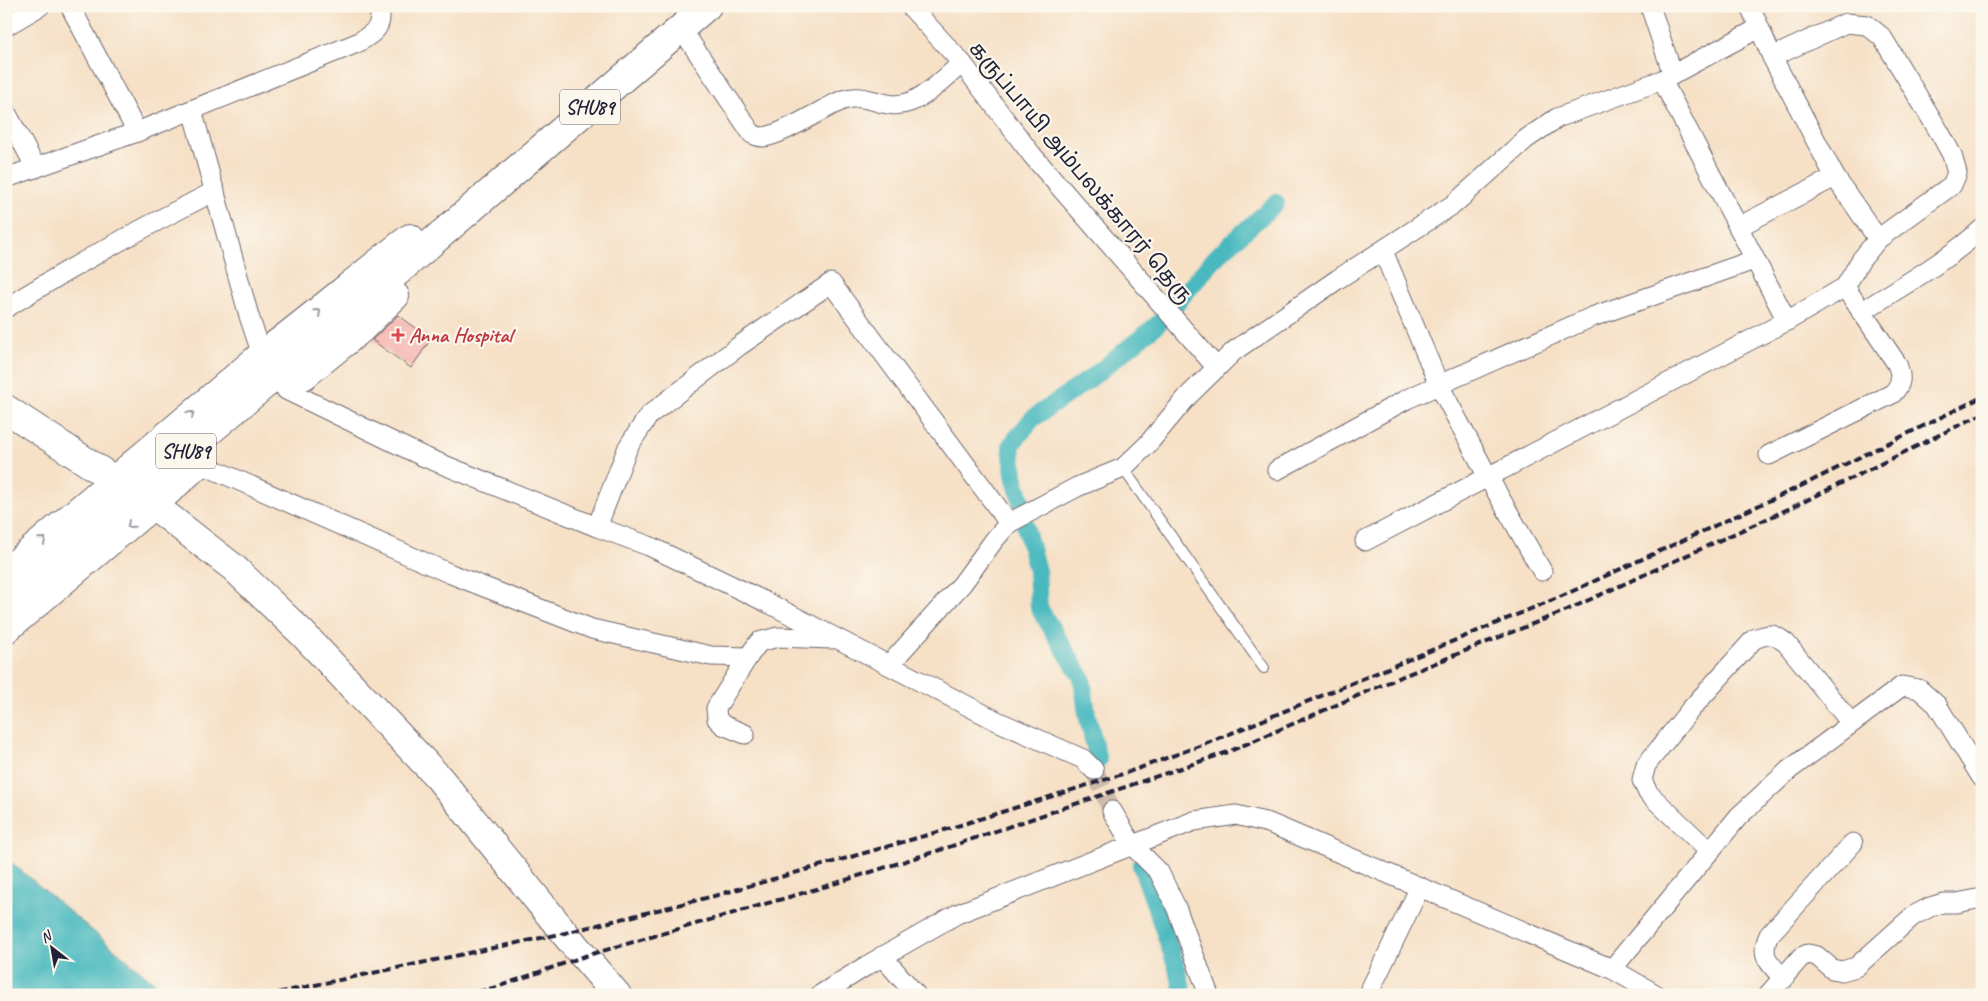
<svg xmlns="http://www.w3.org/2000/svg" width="1988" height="1001" font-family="Caveat,'Noto Sans Tamil',sans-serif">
  <rect width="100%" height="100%" fill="#fbf7ec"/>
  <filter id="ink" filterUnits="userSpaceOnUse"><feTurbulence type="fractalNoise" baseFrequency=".02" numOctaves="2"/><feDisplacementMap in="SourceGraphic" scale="10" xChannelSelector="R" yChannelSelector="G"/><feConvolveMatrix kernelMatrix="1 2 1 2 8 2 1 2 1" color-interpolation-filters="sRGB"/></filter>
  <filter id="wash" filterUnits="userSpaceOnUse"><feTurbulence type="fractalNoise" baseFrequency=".0096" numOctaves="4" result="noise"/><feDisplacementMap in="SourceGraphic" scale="20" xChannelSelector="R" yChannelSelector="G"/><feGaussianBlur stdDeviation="1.12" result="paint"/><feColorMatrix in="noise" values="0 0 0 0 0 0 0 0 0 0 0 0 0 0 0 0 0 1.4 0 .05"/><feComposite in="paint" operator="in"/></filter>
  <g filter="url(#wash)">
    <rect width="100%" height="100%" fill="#f6e0c6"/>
    <path fill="#4ab9bf" stroke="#366e7d" d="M6 858 169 995 6 994Z"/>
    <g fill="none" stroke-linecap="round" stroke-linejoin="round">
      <g stroke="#4ab9bf" stroke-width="18">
        <path d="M1022 504 1014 475 1011 445 1032 419 1091 378 1158 324 1218 255 1276 203"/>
        <path d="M1025 525 1037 571 1039 608 1082 678 1087 714 1098 760"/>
        <path d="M1141 865 1176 965 1184 995"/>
      </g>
    </g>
    <g id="blocks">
      <path fill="#f5aeaa" d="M398 315 431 339 411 368 372 340Z"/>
    </g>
  </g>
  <g filter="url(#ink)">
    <use href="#blocks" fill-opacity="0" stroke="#6c646c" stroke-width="1"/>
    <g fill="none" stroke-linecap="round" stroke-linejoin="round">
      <path stroke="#ccbaaa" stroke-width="19" stroke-dasharray="19 9" stroke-linecap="butt" d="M1094 770 1112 811"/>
      <defs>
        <path id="service" d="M1123 468 1264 668"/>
        <g id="minor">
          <path d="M70 6 137 132"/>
          <path d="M910 6 962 63 1032 155 1217 368"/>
          <path d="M1650 6 1673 75"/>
          <path d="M1750 6 1772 57 1835 177 1878 239"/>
          <path d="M6 26 40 6"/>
          <path d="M681 28 752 134C755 135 759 137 763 137 781 136 823 108 843 100 868 91 884 112 910 102 930 94 946 77 962 63"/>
          <path d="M1662 80 1787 321"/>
          <path d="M192 110 249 316 262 355"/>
          <path d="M6 112 36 168"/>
          <path d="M6 178 137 132 357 43C373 34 385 27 378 6"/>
          <path d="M1738 227 1835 177"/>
          <path d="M1383 251 1439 385 1488 477 1542 571"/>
          <path d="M6 308C74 265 144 227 215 191"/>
          <path d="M1861 312C1902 286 1945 262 1982 229"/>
          <path d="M286 390 422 456 597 527 649 546 770 604 997 721 1083 759 1094 770"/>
          <path d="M1769 455 1892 394C1902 384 1902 377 1897 364L1845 287"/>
          <path d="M199 463 451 574 592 629 711 656 748 657"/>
          <path d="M1277 470 1407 399 1592 317 1754 260"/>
          <path d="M597 527 628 447 649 415 739 346 831 283 1009 523"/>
          <path d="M1365 541 1787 321 1845 287 1861 260 1878 239 1952 185 1957 173 1952 155 1940 133 1882 37 1867 25 1846 23 1772 57"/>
          <path d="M889 665 962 584 995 539 1009 523 1077 487 1123 468 1147 445 1188 396 1234 351 1338 279 1454 204 1526 139 1557 118 1662 80 1759 28"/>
          <path d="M745 734 723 725 717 719 716 708 748 657 759 642 778 637 832 639"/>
          <path d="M1112 811 1133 846 1159 872 1176 907 1209 995"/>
          <path d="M1710 852 1648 793 1642 780 1646 765 1691 709 1754 639C1770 633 1773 633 1786 643L1851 723"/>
          <path d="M882 956 916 995"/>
          <path d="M1612 969 1739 816 1789 770 1902 686 1919 689 1937 705 1982 778"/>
          <path d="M1784 979C1769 963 1759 956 1769 935L1853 843"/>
          <path d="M1371 988 1420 887"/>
          <path d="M820 995 866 966 957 914 1194 821 1236 815 1269 823 1612 969 1657 995"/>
          <path d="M1768 995 1801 957 1808 954 1817 956 1832 969 1842 971 1856 967 1913 916 1930 907 1943 903H1957L1982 898"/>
        </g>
        <g id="secondary">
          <path d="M6 409 113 479"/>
          <path d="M153 505 234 568 302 633 439 778 575 946 617 995"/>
        </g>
        <g id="primary">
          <path d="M303 376 361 329 395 296"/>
          <path d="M6 572 262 355C312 318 360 276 410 238"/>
          <path d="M6 603 366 299 707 6"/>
          <path d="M6 629 153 505 197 465"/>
        </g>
      </defs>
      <use href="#service" stroke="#6c646c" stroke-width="12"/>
      <use href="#minor" stroke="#6c646c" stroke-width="21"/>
      <use href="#secondary" stroke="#6c646c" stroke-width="30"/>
      <use href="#primary" stroke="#6c646c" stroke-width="30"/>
      <use href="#service" stroke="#fff" stroke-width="10"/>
      <use href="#minor" stroke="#fff" stroke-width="19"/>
      <use href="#secondary" stroke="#fff" stroke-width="28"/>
      <use href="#primary" stroke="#fff" stroke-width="28"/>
      <g stroke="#22223b" stroke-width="4" stroke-dasharray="8 4" stroke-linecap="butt">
        <path d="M267 995 565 933 714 896 938 832 1126 773 1210 742 1562 596 1801 486 1982 397"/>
        <path d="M466 995 500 986 585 956 827 886 943 849 1228 752 1403 676 1567 610 1797 505 1982 414"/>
      </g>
    </g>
    <defs><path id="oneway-chevron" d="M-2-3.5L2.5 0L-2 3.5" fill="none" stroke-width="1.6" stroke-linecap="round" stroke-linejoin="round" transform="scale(1.25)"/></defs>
    <g stroke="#9c9ca7">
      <use href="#oneway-chevron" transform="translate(318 312) rotate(-41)"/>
      <use href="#oneway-chevron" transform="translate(191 414) rotate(-40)"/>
      <use href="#oneway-chevron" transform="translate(130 525) rotate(140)"/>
      <use href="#oneway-chevron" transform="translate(43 540) rotate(-41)"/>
    </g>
  </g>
  <path fill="#e0444e" stroke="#fbf7ec" stroke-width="2" d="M395.5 327.5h5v5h5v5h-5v5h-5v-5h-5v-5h5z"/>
  <g text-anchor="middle" stroke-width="4.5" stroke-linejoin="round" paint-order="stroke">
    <g fill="#fbf7ec" stroke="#636270" stroke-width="1">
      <rect x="560" y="89.5" width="60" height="35" rx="4"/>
      <rect x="156" y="433.5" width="60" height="35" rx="4"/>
    </g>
    <g font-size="20" font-weight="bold" fill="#22223b">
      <text x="590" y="114">SHU89</text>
      <text x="186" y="458">SHU89</text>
    </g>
    <g font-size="21" fill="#22223b" stroke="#fbf7ec">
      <text transform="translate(1081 172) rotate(50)" y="7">கருப்பாயி அம்பலக்காரர் தெரு</text>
    </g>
    <g font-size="21" font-weight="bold" fill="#be3a42" stroke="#fbf7ec" text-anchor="start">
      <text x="409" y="342">Anna Hospital</text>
    </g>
  </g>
  <rect width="1988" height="1001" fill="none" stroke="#fbf7ec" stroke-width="25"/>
  <g transform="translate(52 948) rotate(329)" stroke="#fbf7ec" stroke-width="4" paint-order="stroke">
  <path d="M0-4L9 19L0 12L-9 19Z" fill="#22223b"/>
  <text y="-8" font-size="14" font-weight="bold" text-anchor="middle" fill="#22223b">N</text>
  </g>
</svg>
